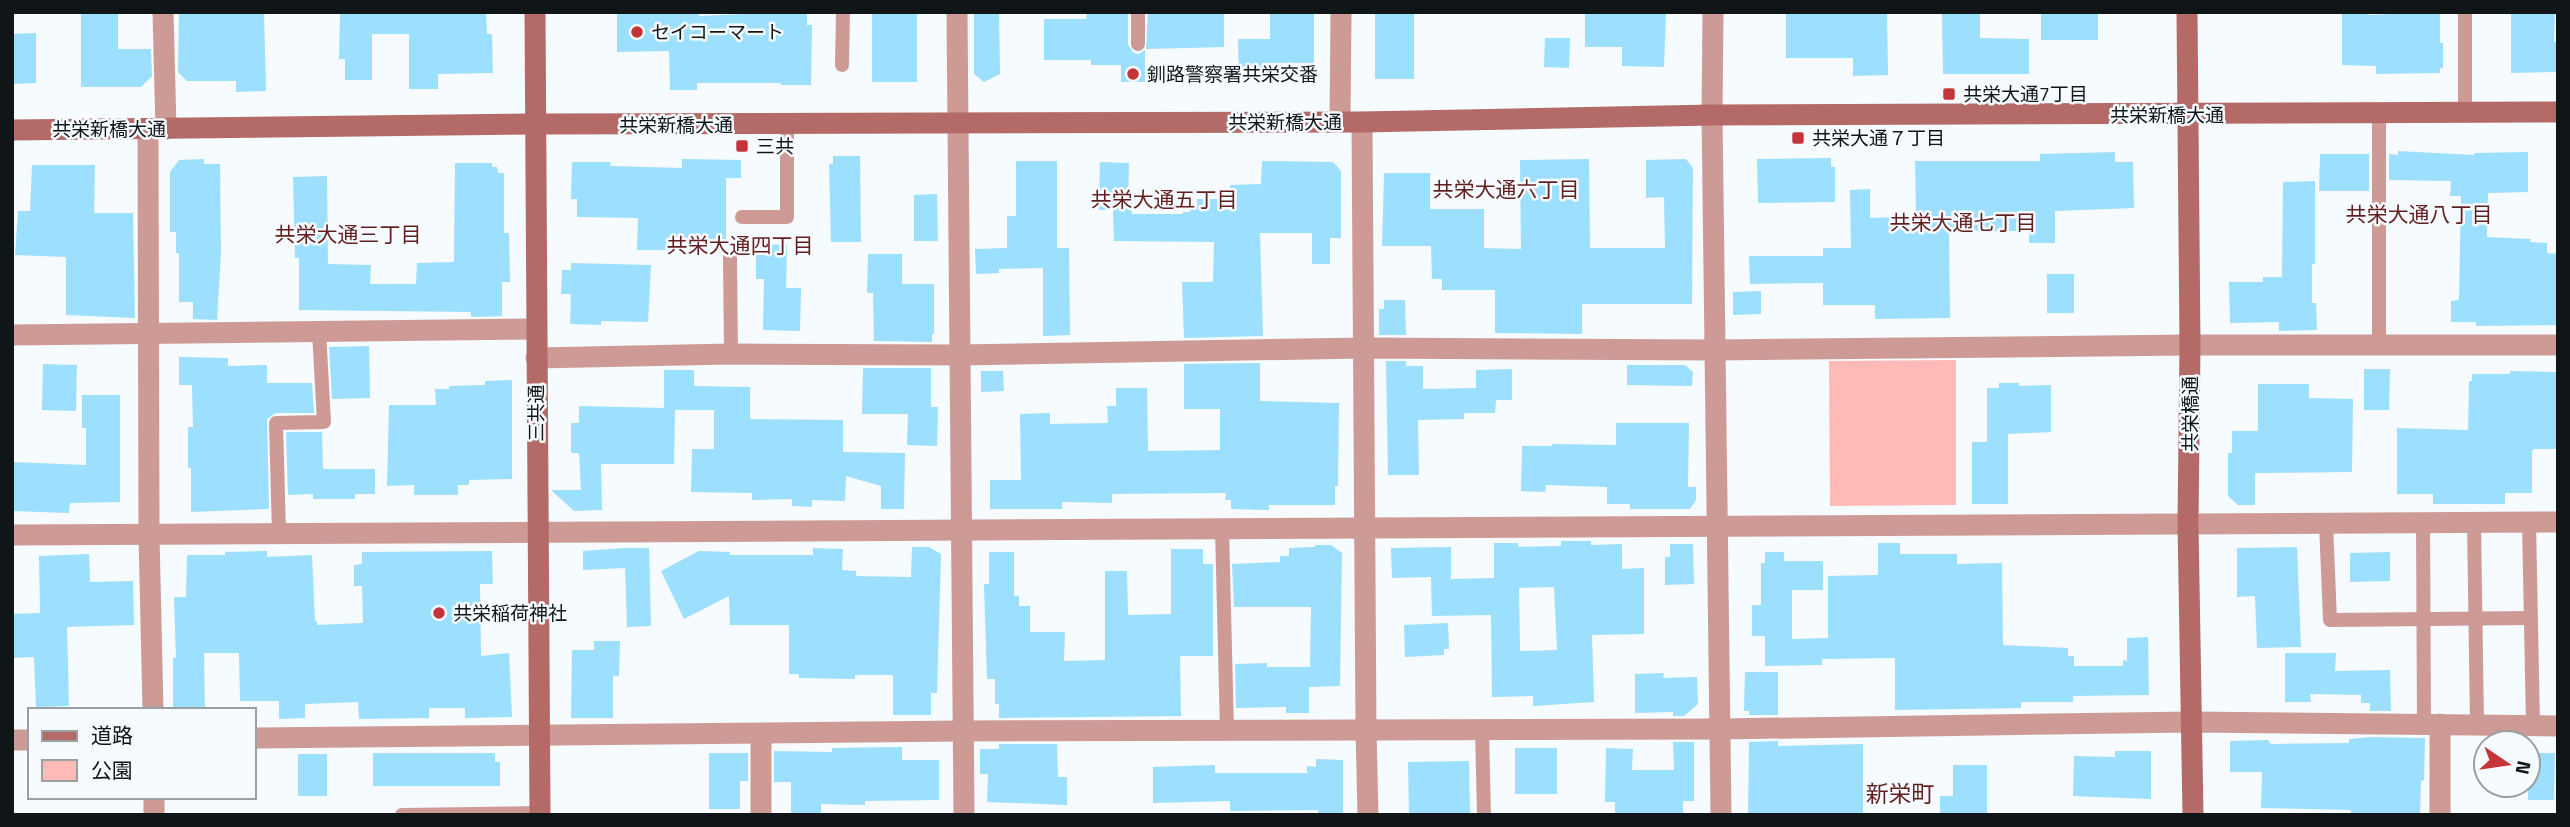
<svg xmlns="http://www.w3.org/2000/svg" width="2570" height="827" font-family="'Titillium Web','Noto Sans JP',sans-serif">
  <rect width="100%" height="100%" fill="#f5fbfe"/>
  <path fill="#fdbab6" d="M1956 360V505L1830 506 1829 361Z"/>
  <g fill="#9ddfff" fill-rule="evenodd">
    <path d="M81 12H118V49H151L152 76 141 87H81Z"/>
    <path d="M179 12H264L266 91 236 92V81H187L178 72Z"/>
    <path d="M340 12H486L487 34H492L493 73 438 74V89H409V34H372V80H345V59H339Z"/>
    <path d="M617 12H699V16L745 14V12H807V25H812L811 85H781V83H697V90H670L669 51 617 52Z"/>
    <rect x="872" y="12" width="45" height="70"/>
    <path d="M974 12H999L1000 74 984 82 974 74Z"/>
    <path d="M1087 12H1128V45L1134 53 1139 54 1145 50V82H1121V65H1091V60H1044V19H1086Z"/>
    <path d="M1148 12H1224V47L1146 49Z"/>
    <path d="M1270 12H1314V63H1262V77L1239 78 1238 39H1270Z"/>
    <rect x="1375" y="12" width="39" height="67"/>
    <path d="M1585 12 1666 13 1664 67 1622 66V47H1585Z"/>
    <path d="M1786 12H1887L1888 75 1853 76V58H1786Z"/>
    <path d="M1942 12H1980V38L2029 39V74H1943Z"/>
    <rect x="2041" y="12" width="57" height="28"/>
    <path d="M2342 12H2368V15L2440 12V43H2443V68H2440V73L2376 74V66L2342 65Z"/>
    <path d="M2511 12H2555L2554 42H2557V72L2511 73Z"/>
    <path d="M36 33V83L12 84V34Z"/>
    <path d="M1545 38H1570L1569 68 1544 67Z"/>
    <path d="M2398 151 2474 155V153L2528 152V192L2488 193 2487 237 2531 239 2530 242 2547 243V253L2558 254V325L2476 326V322H2451V301L2459 300 2461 196H2450L2451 181 2389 180V154L2398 155Z"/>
    <path d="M2115 152V162H2133L2134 208 2055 211V243H2029V231H1949L1950 318 1875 319V305H1823V283L1750 284 1749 256H1823V248H1851L1850 190 1870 189V218L1916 216 1915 161H2040V154Z"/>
    <path d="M2320 154H2369V191H2319Z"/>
    <path d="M833 156H860L861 242H831L829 164H833Z"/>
    <path d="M1831 158V167H1835V202L1758 203 1757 159Z"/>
    <path d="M204 159V164H220L221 253 217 320 193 319V302H179V253H176V232H170V172L179 160Z"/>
    <path d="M682 159 741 160V178H726V239H708L707 250H637L638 218 577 217V199H571L572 162H611L610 166 682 168Z"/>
    <path d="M1589 159 1590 248H1665L1664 197 1646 198V160L1686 159 1693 168 1692 304H1582V334L1495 333V290H1442V279H1432L1431 246H1382L1384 173H1430V209H1484V248L1521 249 1520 160Z"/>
    <path d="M1016 161H1057V248H1069L1070 335 1043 336V268L999 269V273L976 274 975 249 1007 248V216H1016Z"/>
    <path d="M1262 161 1333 162 1341 171V238H1330V264H1312V233H1260L1263 336 1184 338 1182 282H1213L1214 242 1114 241 1113 210H1099L1100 162 1129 163 1128 199H1132V214H1183V212H1190V205H1197V199H1230V185L1261 184Z"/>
    <path d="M455 163H492V167H497L498 173H504V233H509L510 282H502V316L471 317V312L299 310V258H295L293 177 327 176 328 264 371 265 370 284H416L417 263 454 262Z"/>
    <path d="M32 165H95L94 213H133L135 318 66 315V257L15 255 18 211H30Z"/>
    <path d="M2315 181V264H2312V303H2316L2317 330 2279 331V322L2230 323 2229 282H2263V277H2282L2283 182Z"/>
    <path d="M937 194 938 241H914V195Z"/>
    <path d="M756 244 787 245 786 288H801L800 331 763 330 764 279H756Z"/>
    <path d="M868 254H902V284H934V334H932V342L874 341 873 293H867Z"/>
    <path d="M571 263 651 265 648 322 601 321V325L570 324 571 294H561L562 270H571Z"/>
    <rect x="2047" y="274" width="27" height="39"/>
    <path d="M1761 291V314L1733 315V292Z"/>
    <path d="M1384 300H1405L1406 335H1379V309H1384Z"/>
    <path d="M369 346 370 398 332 399 329 347Z"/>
    <path d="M179 357 228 358V366L267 365V383H312L314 413H276L267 419 269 509 191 512V468H188V427H193L192 385H179Z"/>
    <path d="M1386 361H1406V366H1423V389L1476 388V370L1512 369V400H1496L1495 413H1464V419L1418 420 1419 475H1388Z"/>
    <path d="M1260 363V401L1339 403 1338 486H1335V505H1269V510L1231 509V500H1225L1226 493 1112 494V503L1062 502V509H990V480H1021L1020 414 1050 413V424L1108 423 1107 406H1116V388H1147L1148 451 1220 450V409H1184V364Z"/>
    <path d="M43 364 77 365 76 411 42 410Z"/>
    <path d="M1627 365H1685L1693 372 1692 386 1627 385Z"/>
    <path d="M863 368H931V407H938L937 446 907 445 908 414H862Z"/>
    <path d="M2364 369H2390L2389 410H2364Z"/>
    <path d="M664 370H694V386L750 387V419L843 420V452L905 453 904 509H881V486L846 476 845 501 812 500V507L792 506V499L752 500V493L691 492 692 449H714V410H675L674 464H601L602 510 574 511 551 490H581L579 453H571V423H579V406L664 408Z"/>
    <path d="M981 371H1003L1004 391 981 392Z"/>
    <path d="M2510 371 2558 372V449H2534L2532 451V493H2505V504H2433V494H2397V428L2468 430 2469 381H2472V374H2510Z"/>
    <path d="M512 380V479L469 480V485H458V495H414V485L387 486 389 405H436L435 389H449V386L485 385V381Z"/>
    <path d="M1999 383H2019V386L2051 385V432L2008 434V504H1972V442H1987V388H1999Z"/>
    <path d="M2258 384H2309V398L2353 399 2352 472 2255 473V505H2238L2228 496V453H2232V431H2258Z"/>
    <path d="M82 395H120V502L70 503 69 513 12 511V462L86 465V428H82Z"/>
    <path d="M1616 423H1689L1688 487H1696V500L1690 509H1630V504H1607V487L1546 485 1545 492 1521 491 1522 446H1552V444L1616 445Z"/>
    <path d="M286 432H322L323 469H375V494H355V499H313V494L288 495Z"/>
    <path d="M1561 541H1591V545L1622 544V569L1644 568V634L1592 635 1594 702 1533 706V696L1492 697 1491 615 1432 616 1431 577 1392 578 1391 548 1451 547V579L1494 578V543H1518V547L1561 546ZM1554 587 1557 650 1520 651 1519 588Z"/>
    <path d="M1878 543H1900V554H1957V564L2002 563 2003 645 2068 648V656H2074V666H2123V660L2127 661V638L2148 637 2149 695 2073 696V702H2021V708L1895 710V658L1822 659V665L1765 666V636H1752V605H1761V563H1765V552H1784V561H1823V590H1792V639L1828 638V576L1878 575Z"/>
    <path d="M1670 544H1693L1694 584 1665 585V557H1670Z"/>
    <path d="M1315 545H1331L1342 553 1340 686 1309 687V713H1286V707L1236 708 1235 664 1267 663V667H1310L1311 607H1234L1232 564 1280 562V556H1289V548L1315 547Z"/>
    <path d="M912 547H929L941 554 937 693H931V715H893V675H855V679L799 678V674H789V625H730L729 596 684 619 661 571 699 551 730 552V555H813V548L843 549 842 570 856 571V576L911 577Z"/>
    <path d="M2297 547 2301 647 2257 648 2255 596 2237 597V548Z"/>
    <path d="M625 548H649L651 626 627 627 625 568 583 570V551Z"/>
    <path d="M1171 549H1203V564H1213V656H1180L1181 716 999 718V704H995V679H987L984 584H989V552H1014V596H1019V606H1030V632H1065L1064 661 1105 660V571H1127L1128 615 1171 614Z"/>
    <path d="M267 551V557L312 555 315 621H317V625L363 623 362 586H354V565L362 564V552L492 551 493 584H480L481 656 509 653 512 717 465 718V708H429V718L359 719 358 702 305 704V718L279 719V701H240L239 653H204L205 710H173V658H176L174 597H186L187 555H225V552Z"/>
    <path d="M2390 552V581L2350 582V553Z"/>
    <path d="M89 554 90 582 133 581 134 625 67 627 69 706 36 707 34 657 12 658V614L40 613 39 556Z"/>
    <path d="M1448 623 1449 649H1444V655L1405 657 1404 625Z"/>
    <path d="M594 641H620L619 676H613V718H571L572 650H594Z"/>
    <path d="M2285 653H2336L2335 671 2390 670 2391 711H2370V703H2361V695L2310 694 2311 702H2285Z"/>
    <path d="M1745 672H1778V715H1749V711H1744Z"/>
    <path d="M1664 673 1663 678 1697 677 1698 704 1684 716H1673V712L1635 713V674Z"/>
    <path d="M2370 737 2425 738 2424 780 2421 781 2420 815H2351V810L2261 808 2262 772H2230V741L2268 740 2271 744 2349 743V739Z"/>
    <path d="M1778 741V746L1863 744V815H1748L1749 742Z"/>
    <path d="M1673 742H1694V801H1683V815H1615V802H1605L1606 748 1633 749 1632 770H1674Z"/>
    <path d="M999 744H1057L1058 777H1067V805L987 802 988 774H980V749H999Z"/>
    <path d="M902 747V760H939V800L865 801V805L821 804V815H791V782H774V751L832 752V748Z"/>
    <rect x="1515" y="748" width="42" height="46"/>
    <path d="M2115 751H2151V799L2073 796 2074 756 2115 757Z"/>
    <path d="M373 753H495V762H500V786H373Z"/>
    <path d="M709 753H748V781H740V809H709Z"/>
    <path d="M2528 753H2555L2554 800H2528Z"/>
    <rect x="298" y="754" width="29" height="42"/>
    <path d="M1316 759 1343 760V815H1318V810L1230 811V801L1153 803V767L1215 765V773H1307V766L1316 767Z"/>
    <path d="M1469 761 1470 815H1409L1408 762Z"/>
    <path d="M1953 765H1987V815H1940V796H1953Z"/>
  </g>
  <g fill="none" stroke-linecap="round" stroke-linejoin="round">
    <g stroke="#ce9a96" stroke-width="14">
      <path d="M1138 12V44"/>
      <path d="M2465 12V113"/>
      <path d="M842 65 843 12"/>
      <path d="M2379 114V345"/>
      <path d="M742 217H787V124"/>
      <path d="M730 258 731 354"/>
      <path d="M2474 522 2477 724"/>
      <path d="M2529 522 2533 725"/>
      <path d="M2326 523 2330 620 2531 618"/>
      <path d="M2423 523 2424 724"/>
      <path d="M1222 529 1227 731"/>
      <path d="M279 534 276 423 324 422 319 331"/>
      <path d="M1482 730 1484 815"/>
      <path d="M402 815 540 813"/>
    </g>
    <g stroke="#ce9a96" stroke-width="21">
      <path d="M163 12 166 129"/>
      <path d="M957 12 964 815"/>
      <path d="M1713 12 1712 115 1721 815"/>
      <path d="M1340 121 1341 12"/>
      <path d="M1362 122 1366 730 1368 815"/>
      <path d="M148 129 149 535 153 710"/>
      <path d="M12 335 536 329"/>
      <path d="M536 358 731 354 959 355 1364 348 1716 350 2190 345H2558"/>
      <path d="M12 535 2558 522"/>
      <path d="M761 735V815"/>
      <path d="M254 738 963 731 1721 729 2191 722 2558 726"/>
      <path d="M12 740H30"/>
      <path d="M154 797V815"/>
      <path d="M2440 815V724"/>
    </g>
    <g stroke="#b46b67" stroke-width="21">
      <path d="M535 12 540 815"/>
      <path d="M2187 12 2190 345 2188 524 2193 815"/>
      <path d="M12 130 536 124 1362 122 1712 115 2558 112"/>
    </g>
  </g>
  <g fill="#c4343b" stroke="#f5fbfe" stroke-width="2.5">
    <circle cx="637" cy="32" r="7"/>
    <circle cx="1133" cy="74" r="7"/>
    <rect x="1942" y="87" width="14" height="14" rx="3.5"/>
    <rect x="1791" y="131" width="14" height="14" rx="3.5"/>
    <rect x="735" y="139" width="14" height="14" rx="3.5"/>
    <circle cx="439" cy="613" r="7"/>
  </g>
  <g text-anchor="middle" stroke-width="5" stroke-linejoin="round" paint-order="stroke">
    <g font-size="19" fill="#101618" stroke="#f5fbfe" text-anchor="start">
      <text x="651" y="39">セイコーマート</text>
      <text x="1147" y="81">釧路警察署共栄交番</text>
      <text x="1963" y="101">共栄大通7丁目</text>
      <text x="1812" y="145">共栄大通７丁目</text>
      <text x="756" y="153">三共</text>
      <text x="453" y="620">共栄稲荷神社</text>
    </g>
    <g font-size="19" fill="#101618" stroke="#f5fbfe">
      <text x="2167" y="122">共栄新橋大通</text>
      <text x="1285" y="129">共栄新橋大通</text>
      <text x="676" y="132">共栄新橋大通</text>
      <text x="109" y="136">共栄新橋大通</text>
      <text transform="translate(536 413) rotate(-90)" y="7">三共通</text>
      <text transform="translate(2190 414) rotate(-90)" y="7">共栄橋通</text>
    </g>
    <g font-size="21" fill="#631e1f" stroke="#f5fbfe">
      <text x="1506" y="197">共栄大通六丁目</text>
      <text x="1164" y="207">共栄大通五丁目</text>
      <text x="2419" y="222">共栄大通八丁目</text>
      <text x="1963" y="230">共栄大通七丁目</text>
      <text x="348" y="242">共栄大通三丁目</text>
      <text x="740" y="253">共栄大通四丁目</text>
    </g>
    <g font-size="23" fill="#631e1f" stroke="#f5fbfe">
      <text x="1900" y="802">新栄町</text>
    </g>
  </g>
  <rect width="2570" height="827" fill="none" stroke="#101618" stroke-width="28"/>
  <rect x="28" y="708" width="228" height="91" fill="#f5fbfe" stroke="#999fa2" stroke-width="2"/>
  <rect x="42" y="731" width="35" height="10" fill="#b46b67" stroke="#999fa2" stroke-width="2"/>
  <text x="91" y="743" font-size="21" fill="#101618">道路</text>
  <rect x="42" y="760" width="35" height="21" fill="#fdbab6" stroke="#999fa2" stroke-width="2"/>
  <text x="91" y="778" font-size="21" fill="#101618">公園</text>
  <g transform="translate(2507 764) rotate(103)"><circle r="33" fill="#f5fbfe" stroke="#999fa2" stroke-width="2"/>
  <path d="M0-5L12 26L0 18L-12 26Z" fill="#c4343b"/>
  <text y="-10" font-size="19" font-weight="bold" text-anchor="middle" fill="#101618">N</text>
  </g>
</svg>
